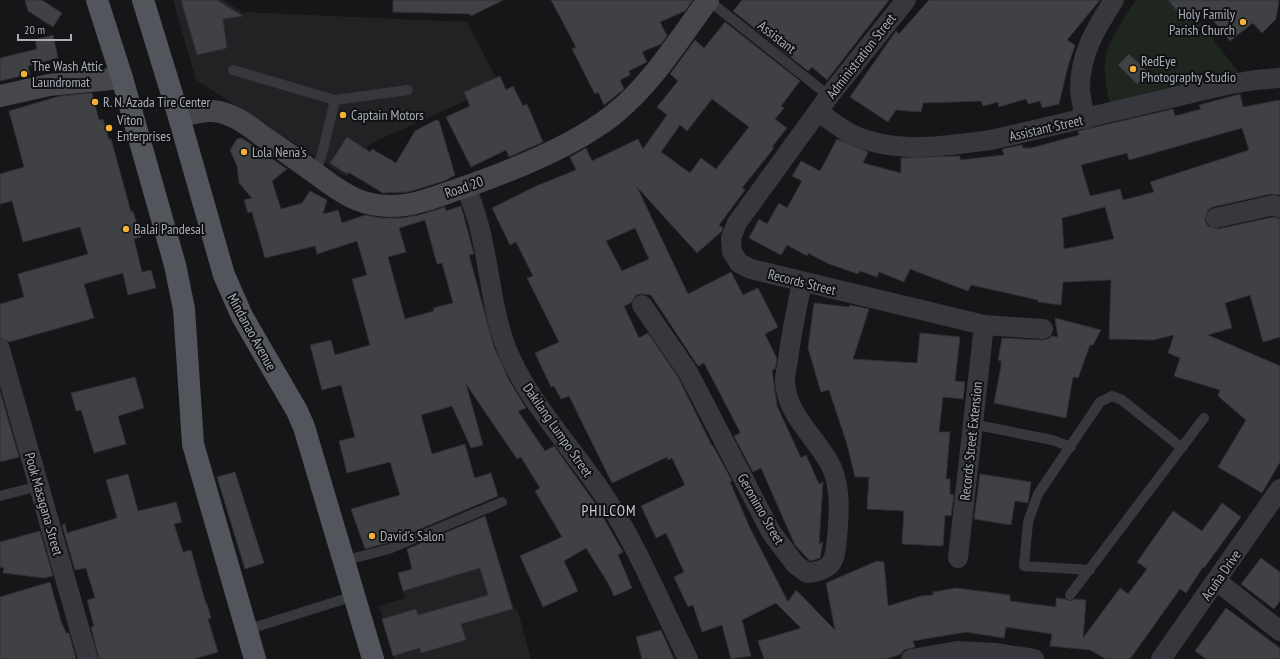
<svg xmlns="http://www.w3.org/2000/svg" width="1280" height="659" font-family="'PT Sans Narrow',sans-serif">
  <rect width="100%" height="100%" fill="#161618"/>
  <g fill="#222225">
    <path d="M173 0H223L242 12 467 22 500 85 370 144 347 177 196 80Z"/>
    <path d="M494 545 513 609 517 608 531 659H394L379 606 405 598 398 573Z"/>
  </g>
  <path fill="#1e261f" d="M1136 0H1183L1239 73 1111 109C1107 93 1104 77 1105 60 1106 44 1127 13 1136 0Z"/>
  <g fill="#404145" stroke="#303034" fill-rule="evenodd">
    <path d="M25 0H42L62 13 53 27 28 11Z"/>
    <path d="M181 0H217L243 16 223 19 227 48 197 55Z"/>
    <path d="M393 0H503L471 16 470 14 393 12Z"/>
    <path d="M551 0H693L685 11 660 22 667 36 661 44 642 52 647 62 629 71 630 75 620 80 624 89 604 105 598 92 595 94 572 49 576 47Z"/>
    <path d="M742 0H889L827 80 812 67 808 71 733 11Z"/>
    <path d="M929 0H1100L1067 40 1075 45 1068 66 1059 104 1042 108 1040 101 1028 104 1026 99 999 107 998 102 983 106 981 101 923 103 921 112 896 110 888 122 850 97 896 31 899 34Z"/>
    <path d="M1168 0H1279L1276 19 1262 33 1253 23 1230 41 1203 8 1186 22Z"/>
    <path d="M725 22 800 81 781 106 784 108 775 119 787 128 772 147 774 148 742 188 745 190 719 225 723 228 722 231 697 253 637 187 688 294 731 272 743 295 758 288 778 327 765 334 777 359 775 369 772 370 777 406 801 458 806 455 819 484 823 482 819 544 823 542 820 558 810 561 795 545 761 468 753 472 734 436 740 433 739 430 704 363 698 366 651 295 641 294 636 295 631 303 624 306 639 338 648 333 678 377 712 446H713L732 481 730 482 750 528 788 602 796 590 835 630 826 583 877 561 884 562 888 606 921 596 933 595V592L956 588 1010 595V601L1056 607V598L1065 599 1070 601 1075 599 1086 600 1083 638 1120 588 1128 594 1147 569 1137 562 1173 511 1202 531 1222 503 1241 517 1204 568 1203 567 1186 593 1180 589 1130 659H1106L1090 650 1050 646 1052 634 1006 627 1004 638 966 632 913 641 915 647 904 650 901 654 886 659H764L758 641 801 628 776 603 742 620 751 656 731 659 722 625 702 632 693 605 688 607 674 577 684 572 666 533 656 538 641 506 685 485 672 458 668 460 667 457 612 483 569 396 561 399 554 386 551 387 535 353 559 342 527 278 533 276 516 242 510 245 492 208 536 186 576 170 570 157 586 148 592 161 638 139 643 149 667 115 657 107 678 81 670 74 695 40 704 48ZM712 99 749 127 716 169 701 158 690 173 661 152 680 125 687 131ZM635 228 649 259 622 271 606 241Z"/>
    <path d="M53 35 58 58 28 66 30 74 0 81V58L37 49 35 40Z"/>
    <path d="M1129 54 1148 72 1137 84 1118 65Z"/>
    <path d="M500 76 506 90 513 86 523 106 527 104 543 142 509 157 506 150 471 167 446 117 470 106 464 92Z"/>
    <path d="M92 93 99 120 103 119 109 140 111 139 131 212 133 211 141 237 134 239 142 272 151 270 156 288 128 295 123 273 84 284 94 318 9 342 0 338V304L24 297 18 274 88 254 80 227 23 242 12 201 0 204V174L24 167 9 111 60 96Z"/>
    <path d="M1240 94 1243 107 1280 100V195L1271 194 1213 207 1208 210 1205 220 1208 226 1218 229 1273 217 1280 219V337L1263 342 1250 295 1225 303 1232 328 1208 335 1280 366V462L1262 493 1218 467 1246 420 1218 396 1220 390 1174 376 1180 358 1168 353 1174 335 1153 340 1109 339 1111 280 1063 282 1061 305 1038 302V300L971 285 968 291 910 269 904 282 879 272 877 277 860 271 858 274 829 264 808 253 807 256 787 245 781 255 749 238 759 219 767 224 779 203 787 208 802 181 792 176 801 161 820 171 837 139 868 152 863 163 901 173V158L960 156V160L1004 155 1002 149 1022 145 1023 148H1031L1079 135 1078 131 1173 109 1175 116 1201 109 1199 105ZM1242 128 1249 150 1150 182 1154 192 1123 200 1120 189 1090 196 1081 165 1127 153 1129 160ZM1105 207 1114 239 1064 249 1062 218Z"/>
    <path d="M436 120 439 121 455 175 444 181 408 192 383 193 348 172 347 174 330 163 347 137 370 152 372 149 396 163 415 131Z"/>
    <path d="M242 138 287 169 272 181 281 209 302 203 310 191 327 200 323 214 338 210 342 223 365 215 381 218H401L419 215 445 207 446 211 461 206 474 254 469 255 494 347 510 382 526 408 518 411 545 451 554 446 595 503 623 552 618 555 632 588 614 596 608 583 586 548 564 561 578 591 543 607 520 556 562 537 535 491 540 488 521 457 517 459 466 384 483 445 471 448 452 406 421 415 432 454 465 444 474 476 475 478 491 473 498 496 387 543 365 549 351 509 400 495 390 462 347 473 339 441 355 437 341 385 322 390 310 345 331 340 335 355 370 345 352 279 367 275 357 241 317 254 315 246 265 258 252 212 248 213 244 200 252 198 239 183 237 166 230 150 237 139ZM425 220 437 264 442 263 453 303 433 308 434 311 405 319 388 257 406 252 399 228Z"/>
    <path d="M814 303 849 307 850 305 869 309 853 359 917 363 920 333 960 337 955 381 965 382 963 399 943 397 939 432H950L946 479H950V494L954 495 951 516 945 515 943 546 902 544 904 511 867 509 869 477H855L847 444 829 390 821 392 808 348Z"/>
    <path d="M1055 318 1101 330 1093 345H1090L1078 378 1073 377 1066 418 994 403 1001 366V361L998 360 1002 338 1042 340 1048 339 1052 336 1058 337Z"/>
    <path d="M135 377 144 408 118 416 126 444 94 453 81 410 76 411 71 393Z"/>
    <path d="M0 391 19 457 0 462Z"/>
    <path d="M235 472 264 563 245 569 217 477Z"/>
    <path d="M128 474 138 511 176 502 182 522 174 524 183 552 191 550 206 604H207L211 618 208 619 218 652 194 659H99L91 627 94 626 87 600 95 598 86 568 75 570 62 525 65 524 67 533 117 518 106 480Z"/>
    <path d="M980 474 1031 482 1028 503 1015 501 1011 525 974 519Z"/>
    <path d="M485 516 513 609 461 624 466 640 421 653 420 648 393 656 382 619 416 609 418 615 488 595 480 568 403 591 398 573 412 569 407 549Z"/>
    <path d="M40 531 53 576 44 578 3 573 4 568 0 567V542Z"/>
    <path d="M1261 558 1280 572V601L1274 609 1241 584Z"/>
    <path d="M50 582 61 621 66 633H69L76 659H0V597Z"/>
    <path d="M1226 608 1280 648V659H1206L1195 651Z"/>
    <path d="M661 630 674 659H642L636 637Z"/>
  </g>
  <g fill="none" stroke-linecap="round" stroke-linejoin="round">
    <g stroke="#37383d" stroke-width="10">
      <path d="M708 0 829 96"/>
      <path d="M233 70 335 100"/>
      <path d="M315 173 322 154 335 100 408 90"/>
      <path d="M972 424 1052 440 1071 447"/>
      <path d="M0 496 39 486"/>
      <path d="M343 561 389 549 502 502"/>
      <path d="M1090 570 1024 566 1028 522 1038 494 1100 402 1112 396 1122 400 1182 448"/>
      <path d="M1070 595 1204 418"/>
      <path d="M246 630 354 596"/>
    </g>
    <g stroke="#37383d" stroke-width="20">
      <path d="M906 0 829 96 737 223 731 238 732 252 739 263 751 269 984 325 1043 329"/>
      <path d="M818 112C829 119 840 128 851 134 896 155 944 146 991 140L1226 85 1255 80 1280 78"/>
      <path d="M1085 119C1084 109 1080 98 1080 88 1080 54 1096 28 1114 0"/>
      <path d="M466 186C471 201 477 215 480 230 491 273 492 318 511 359 533 407 576 453 605 497 638 547 661 605 688 659"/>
      <path d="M1216 218 1274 205 1280 208"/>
      <path d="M642 305 688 372 771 532 795 564 807 573C833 570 835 562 837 537 839 514 841 490 832 468 818 439 786 415 785 381 785 374 787 367 788 360 791 334 797 308 802 282"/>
      <path d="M0 349 88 659"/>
      <path d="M958 558 984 325"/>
      <path d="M1217 581 1280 631"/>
      <path d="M911 659 957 651 995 653 1034 659"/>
      <path d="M1161 659 1280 489"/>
    </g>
    <g stroke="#45474d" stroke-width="22">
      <path d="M0 96 49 85 122 78"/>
      <path d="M179 117C191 114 201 110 213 111 232 113 247 124 261 135 279 147 297 160 315 173 329 183 342 194 358 200 373 206 390 207 405 205 420 203 436 197 450 192 501 175 571 148 613 115 652 84 679 39 708 0"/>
    </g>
    <g stroke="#53555c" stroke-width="22">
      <path d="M97 0 122 78 175 265 184 309 193 444 255 659"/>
      <path d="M143 0 179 117 224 275 242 316 297 411 304 427 373 659"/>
    </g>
  </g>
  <g fill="#f2b134" stroke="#111113" stroke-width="1.5">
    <circle cx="1243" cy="22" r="4"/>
    <circle cx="1133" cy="69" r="4"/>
    <circle cx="24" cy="74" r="4"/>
    <circle cx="95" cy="102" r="4"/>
    <circle cx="343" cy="115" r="4"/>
    <circle cx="109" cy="128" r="4"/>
    <circle cx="244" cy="152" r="4"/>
    <circle cx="126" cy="229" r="4"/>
    <circle cx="372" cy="536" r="4"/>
  </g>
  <g text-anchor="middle" stroke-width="4" stroke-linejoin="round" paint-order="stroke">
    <g font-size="14" fill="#a8adb8" stroke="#111113" text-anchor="start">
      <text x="1235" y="19" text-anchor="end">Holy Family<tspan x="1235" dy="16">Parish Church</tspan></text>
      <text x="1141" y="66">RedEye<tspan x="1141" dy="16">Photography Studio</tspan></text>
      <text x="32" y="71">The Wash Attic<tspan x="32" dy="16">Laundromat</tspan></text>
      <text x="103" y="107">R. N. Azada Tire Center</text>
      <text x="351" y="120">Captain Motors</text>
      <text x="117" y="125">Viton<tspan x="117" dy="16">Enterprises</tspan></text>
      <text x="252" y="157">Lola Nena's</text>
      <text x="134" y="234">Balai Pandesal</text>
      <text x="380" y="541">David's Salon</text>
    </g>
    <g font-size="14" fill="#a8adb8" stroke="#111113">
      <text transform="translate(777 37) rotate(38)" y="5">Assistant</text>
      <text transform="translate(861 56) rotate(-52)" y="5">Administration Street</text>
      <text transform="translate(1046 128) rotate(-13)" y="5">Assistant Street</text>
      <text transform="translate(464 187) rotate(-19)" y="5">Road 20</text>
      <text transform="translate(802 282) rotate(14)" y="5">Records Street</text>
      <text transform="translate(252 332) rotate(61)" y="5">Mindanao Avenue</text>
      <text transform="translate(558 430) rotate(55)" y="5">Dakilang Lumpo Street</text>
      <text transform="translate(971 441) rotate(-84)" y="5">Records Street Extension</text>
      <text transform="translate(44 504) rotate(74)" y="5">Pook Masagana Street</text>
      <text transform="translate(761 509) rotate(60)" y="5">Geronimo Street</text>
      <text transform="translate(1221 575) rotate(-55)" y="5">Acuña Drive</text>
    </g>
    <g font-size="15" letter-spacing="1" fill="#c9ccd4" stroke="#111113">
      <text x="609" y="516">PHILCOM</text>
    </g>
  </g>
  <path d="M18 34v6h53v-6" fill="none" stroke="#a8adb8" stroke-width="2"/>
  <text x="24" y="34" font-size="12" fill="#a8adb8" stroke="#111113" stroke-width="3" paint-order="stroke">20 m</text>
</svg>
